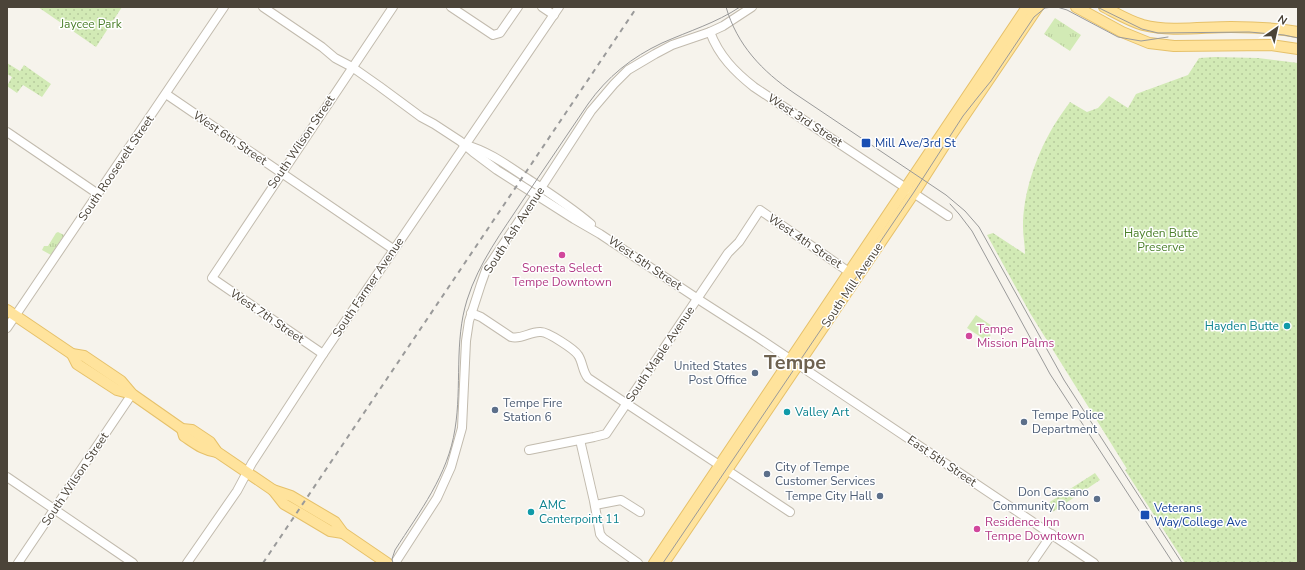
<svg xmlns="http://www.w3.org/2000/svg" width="1305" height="570" font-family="'Nunito Sans',sans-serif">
  <defs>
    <pattern id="grass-tufts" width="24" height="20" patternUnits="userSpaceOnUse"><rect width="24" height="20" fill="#d2eab5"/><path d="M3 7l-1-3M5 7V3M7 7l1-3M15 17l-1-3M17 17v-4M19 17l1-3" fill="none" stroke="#b6ca9c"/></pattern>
    <pattern id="park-dots" width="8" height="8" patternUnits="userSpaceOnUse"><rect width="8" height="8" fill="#d2eab5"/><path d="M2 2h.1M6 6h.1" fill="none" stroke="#b6ca9c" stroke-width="1.8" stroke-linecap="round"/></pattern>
  </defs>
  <rect width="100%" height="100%" fill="#f6f3ec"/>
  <g fill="url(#grass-tufts)">
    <path d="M1055 18 1081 35 1070 51 1044 34Z"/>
    <path d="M58 232 64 235 51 255 42 250 44 246H48L56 233Z"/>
  </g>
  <g fill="url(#park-dots)">
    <path d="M38 7H122L96 47Z"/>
    <path d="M1215 57 1258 58 1298 63V563H1185L1125 470 1127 469 1030 313 987 235 993 233 1025 254C1025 245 1023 236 1023 227 1023 193 1036 156 1053 127 1058 119 1064 110 1070 102L1087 112 1098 108 1109 96 1128 108 1136 94 1188 75 1199 58Z"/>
    <path d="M7 63 20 71 24 65 51 84 42 97 23 85 17 93 7 86 12 77 7 74Z"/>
    <path d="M1095 473 1100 480 1051 513 1045 505Z"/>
  </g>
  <path fill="#d2eab5" d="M976 315 995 328 987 341 967 328Z"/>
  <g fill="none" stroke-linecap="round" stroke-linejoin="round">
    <defs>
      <g id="minor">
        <path d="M263 7 322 47 335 58 352 67 379 86 421 117 434 124 460 141 473 152 497 170 574 219 600 234 704 303 757 337 1094 563"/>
        <path d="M451 7 493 35 500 33 518 7"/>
        <path d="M542 7 554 15"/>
        <path d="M710 32C719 56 735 72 754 87L948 216"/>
        <path d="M166 94 393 249"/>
        <path d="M7 132 98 194"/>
        <path d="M466 145C489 151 511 168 531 181 551 194 572 208 591 224"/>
        <path d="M471 313 481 317 511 337C522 340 530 331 541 332 548 332 574 349 578 355 583 362 582 371 588 378L790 512"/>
        <path d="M7 328 224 7"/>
        <path d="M323 354 212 278 393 7"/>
        <path d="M580 440 594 501 600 534 603 538 638 563"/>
        <path d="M529 450 594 437 606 434 728 253 739 242 760 210 849 272"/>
        <path d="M7 477 133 563"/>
        <path d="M595 505 621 500 640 512"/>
        <path d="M18 563 132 394"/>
        <path d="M187 563 237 491 252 463 323 354 559 7"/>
        <path d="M395 563 437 498 451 467 462 428 466 341 469 321 481 284 486 270 496 255 541 188 591 111 614 84 628 70 655 54 672 45 710 32 723 26 752 7"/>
        <path d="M1032 563 1052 534"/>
      </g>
      <g id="major">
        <path d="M1076 7 1122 32 1149 43 1174 46 1271 45 1298 49"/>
        <path d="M1104 7C1116 13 1129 21 1143 25 1171 32 1202 27 1231 27 1254 27 1276 28 1298 32"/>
        <path d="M7 310 72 354 84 356 121 381 132 394 182 429 192 430 210 442 217 452 273 490 291 496 335 522 343 533 387 563"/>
        <path d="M72 354 77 364 117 390 132 394"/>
        <path d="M182 429 184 436C196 444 203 450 217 452"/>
        <path d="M273 490 284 504 298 512 330 531 343 533"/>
        <path d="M654 563 1027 7"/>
        <path d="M664 563 914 193 944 146 1038 7"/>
      </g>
    </defs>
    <use href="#minor" stroke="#c2bbae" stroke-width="10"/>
    <use href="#major" stroke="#e6c16a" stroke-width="12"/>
    <use href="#minor" stroke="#fff" stroke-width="8"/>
    <use href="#major" stroke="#ffe39c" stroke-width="10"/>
    <g stroke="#9a9a9a" stroke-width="1">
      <path d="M726 7C737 45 762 71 794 93L946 195 965 211 979 227 1064 380 1182 563"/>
      <path d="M1057 7 1067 10 1118 37 1141 41 1168 37"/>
      <path d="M1097 7 1142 29 1158 33 1249 32 1284 35 1298 38"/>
      <path d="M950 204 959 214 972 231 1050 374 1173 563"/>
      <path d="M393 563 392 559 395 550C420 511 448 475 455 429 462 386 454 342 467 300 479 262 502 232 523 200 545 168 566 136 588 104 607 77 632 57 662 43 689 31 716 23 740 7"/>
      <path d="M663 563 914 192 963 116 978 97 991 81 1034 17 1045 8 1053 7"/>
    </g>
    <path stroke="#9a9a9a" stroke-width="2" stroke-dasharray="5 5" stroke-linecap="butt" d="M263 563 637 7"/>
  </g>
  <g fill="#1a4fb4" stroke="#fff" stroke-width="1.5">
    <rect x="861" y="138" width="10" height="10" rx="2"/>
    <rect x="1140" y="510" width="10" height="10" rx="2"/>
  </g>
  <g fill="#d1479c" stroke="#fff" stroke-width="1.5">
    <circle cx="562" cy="255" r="4"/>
    <circle cx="969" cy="336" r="4"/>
    <circle cx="977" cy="529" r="4"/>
  </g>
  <g fill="#0f9aa8" stroke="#fff" stroke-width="1.5">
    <circle cx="1287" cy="326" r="4"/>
    <circle cx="787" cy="412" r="4"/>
    <circle cx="531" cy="512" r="4"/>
  </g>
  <g fill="#5c6f8a" stroke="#fff" stroke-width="1.5">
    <circle cx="755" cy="373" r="4"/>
    <circle cx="495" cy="410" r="4"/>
    <circle cx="1024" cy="422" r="4"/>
    <circle cx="767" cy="474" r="4"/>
    <circle cx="880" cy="496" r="4"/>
    <circle cx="1097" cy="499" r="4"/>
  </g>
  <g text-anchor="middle" stroke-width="3" stroke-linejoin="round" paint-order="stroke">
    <g font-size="12" fill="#4a7f2a" stroke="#fff">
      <text x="91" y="28">Jaycee Park</text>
      <text x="1161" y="237">Hayden Butte<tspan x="1161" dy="14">Preserve</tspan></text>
    </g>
    <g font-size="12" fill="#4b4439" stroke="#fff">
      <text transform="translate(805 120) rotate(33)" y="4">West 3rd Street</text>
      <text transform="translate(230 138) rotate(34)" y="4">West 6th Street</text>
      <text transform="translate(301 142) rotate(-56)" y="4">South Wilson Street</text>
      <text transform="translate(116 168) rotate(-56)" y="4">South Roosevelt Street</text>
      <text transform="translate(514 230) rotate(-57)" y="4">South Ash Avenue</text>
      <text transform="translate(805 241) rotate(34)" y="4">West 4th Street</text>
      <text transform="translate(645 263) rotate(34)" y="4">West 5th Street</text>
      <text transform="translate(852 285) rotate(-56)" y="4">South Mill Avenue</text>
      <text transform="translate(368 287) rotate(-56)" y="4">South Farmer Avenue</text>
      <text transform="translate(267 316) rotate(34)" y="4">West 7th Street</text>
      <text transform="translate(660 354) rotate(-56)" y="4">South Maple Avenue</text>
      <text transform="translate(942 461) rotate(34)" y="4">East 5th Street</text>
      <text transform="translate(75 479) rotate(-56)" y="4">South Wilson Street</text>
    </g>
    <g font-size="12" fill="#164399" stroke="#fff" text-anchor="start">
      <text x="875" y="147">Mill Ave/3rd St</text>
      <text x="1154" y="512">Veterans<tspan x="1154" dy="14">Way/College Ave</tspan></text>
    </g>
    <g font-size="12" fill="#b23c85" stroke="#fff" text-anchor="start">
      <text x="562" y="272" text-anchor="middle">Sonesta Select<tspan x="562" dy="14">Tempe Downtown</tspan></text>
      <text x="977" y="333">Tempe<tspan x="977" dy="14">Mission Palms</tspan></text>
      <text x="985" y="526">Residence Inn<tspan x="985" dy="14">Tempe Downtown</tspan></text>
    </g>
    <g font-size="12" fill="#0d838f" stroke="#fff" text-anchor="start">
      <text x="1279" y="330" text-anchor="end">Hayden Butte</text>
      <text x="795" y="416">Valley Art</text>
      <text x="539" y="509">AMC<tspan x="539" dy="14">Centerpoint 11</tspan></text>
    </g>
    <g font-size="12" fill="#4e5e75" stroke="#fff" text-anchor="end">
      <text x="747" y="370">United States<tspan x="747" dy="14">Post Office</tspan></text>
      <text x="503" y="407" text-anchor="start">Tempe Fire<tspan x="503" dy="14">Station 6</tspan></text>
      <text x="1032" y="419" text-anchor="start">Tempe Police<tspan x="1032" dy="14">Department</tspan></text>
      <text x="775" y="471" text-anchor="start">City of Tempe<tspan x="775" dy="14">Customer Services</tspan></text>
      <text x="1089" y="496">Don Cassano<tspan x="1089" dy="14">Community Room</tspan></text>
      <text x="872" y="500">Tempe City Hall</text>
    </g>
    <g font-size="20" font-weight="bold" fill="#6e6250" stroke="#fff">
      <text x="795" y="369">Tempe</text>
    </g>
  </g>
  <rect width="1305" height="570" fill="none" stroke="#4b4439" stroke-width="16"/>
  <g transform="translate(1277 28) rotate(34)" stroke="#ffffff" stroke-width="3" paint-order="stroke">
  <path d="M0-3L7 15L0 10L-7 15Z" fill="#4b4439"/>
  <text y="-6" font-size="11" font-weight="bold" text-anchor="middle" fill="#4b4439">N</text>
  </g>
</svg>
